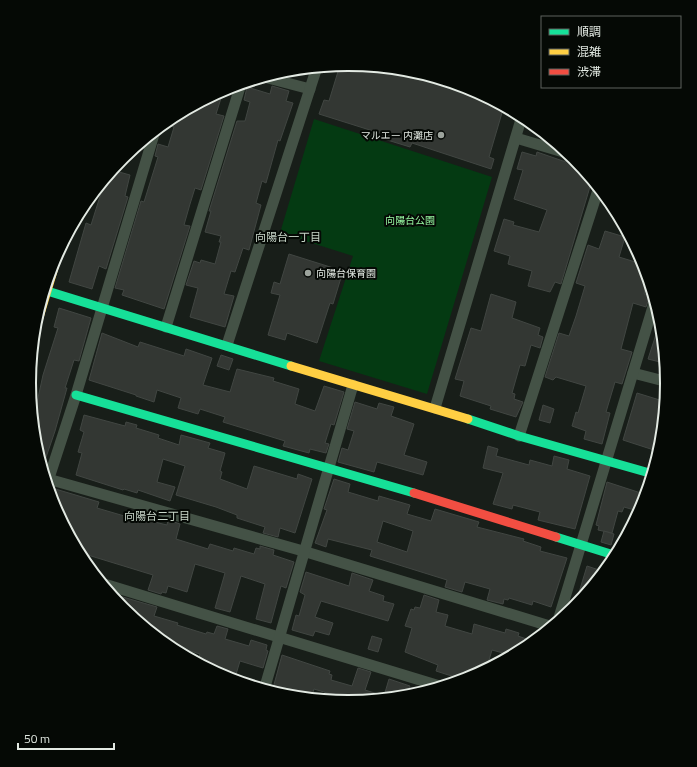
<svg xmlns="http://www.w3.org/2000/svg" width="697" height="767" font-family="'Titillium Web','Noto Sans JP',sans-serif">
  <rect width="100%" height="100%" fill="#181e19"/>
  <path fill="#043a12" d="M314 119 492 177 427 394 319 361 353 256 280 233Z"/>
  <g fill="#333733" stroke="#414642" fill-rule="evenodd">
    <path d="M349 64 411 70 471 88 504 106 489 157 494 159 491 169 412 143 410 147 371 135 373 131 319 114 324 100 329 101 340 65Z"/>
    <path d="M233 86 230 94 223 92 216 114 224 116 201 190 195 188 190 204 184 225 190 226 164 309 122 295 124 290 115 288 141 201 144 202 158 157 155 156 158 144 168 147 174 127 164 124 171 118Z"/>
    <path d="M272 86 289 91 286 101 293 103 280 141 278 140 266 183 262 181 256 203 261 205 249 250 243 248 235 272 231 271 224 294 234 296 225 327 190 317 198 288 186 285 194 261 200 263 201 260 215 264 221 242H219L221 236 205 232 211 211H209L210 208 237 121H245L250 102 244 100 247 87 270 94Z"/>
    <path d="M522 152 536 156 537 152 563 161 578 162 592 180 561 284 555 282 550 292 528 286 532 271 508 264 510 256 494 251 504 219 514 222 513 225 539 232 547 210 514 199 523 170 517 169Z"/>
    <path d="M112 170 130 175 125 196 128 197 106 269 99 266 92 289 69 282 86 223 91 225 102 190V182Z"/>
    <path d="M605 231 625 237 619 257 645 265 648 276 644 294 650 295 646 307 633 303 621 349 632 352 622 384 615 382 606 412 610 413 602 444 584 439 586 431 572 426 576 412 578 413 586 386 556 377 553 380 545 377 559 333 569 336 576 316 585 286 576 283 588 245 599 249Z"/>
    <path d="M289 254 343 271 333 304 330 303 317 343 287 333 285 340 268 335 280 295 271 293 274 282 280 284Z"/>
    <path d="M491 294 516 302 512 318 540 328 538 335 543 337 540 348 531 345 525 366 520 365 512 393 515 394 514 399 523 402 516 417 490 409 491 406 460 396 464 381 455 379 471 328 481 331Z"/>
    <path d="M59 308 91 318 79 361 74 360 65 388H67L55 431 42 469 35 446 33 421 43 375 58 328 54 327Z"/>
    <path d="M661 319 664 348 660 362 648 359Z"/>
    <path d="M102 333 138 347 140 342 184 356 186 349 212 358 203 385 230 392 237 369 274 378 273 381 299 389 295 404 315 411 324 386 344 392 334 425 331 424 325 443 329 444 326 453 310 449 309 453 283 446 285 441 223 422 225 417 200 409 198 414 178 408 181 398 157 390 154 402 136 396V395L89 380Z"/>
    <path d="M221 355 233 359 229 370 217 366Z"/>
    <path d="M637 393 663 401 660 412 665 413 660 452 623 440Z"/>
    <path d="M355 402 377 409 379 403 394 407 391 416 414 424 404 455 427 462 423 475 377 462 374 472 338 462 342 448 348 450 354 431 347 429Z"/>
    <path d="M543 405 554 409 550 423 539 420Z"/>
    <path d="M84 415 125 426 126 422 137 425 136 428 159 435 158 438 179 445 181 435 210 443 208 448 225 453 220 471 222 472 220 479 247 489 254 466 297 479 298 474 312 479 295 533 280 528 278 537 263 533 265 527 237 518V515L216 507 176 495 185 466 163 459 157 482 175 487 170 501 138 490 137 493 124 489 123 490 76 475 82 453 78 452 84 432 80 430Z"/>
    <path d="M488 446 498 449 496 456 529 465 530 460 552 466 554 456 569 460 567 469 590 476 575 529 538 520 540 512 513 505 512 509 493 504 503 473 483 468Z"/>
    <path d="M334 479 350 484 348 492 378 501 379 496 410 505 407 514 431 521 435 509 479 522 477 527 524 539 523 541 541 547 540 551 567 558 551 607 533 601 532 605 509 598 508 600 504 599 503 604 487 600 490 589 465 582 462 592 445 587 447 580 370 556 372 550 328 539 326 547 315 543 327 510 324 509ZM383 521 413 531 407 552 377 542Z"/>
    <path d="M607 482 647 495 641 512 624 507 622 512 618 511 612 533 598 530 599 526 596 525Z"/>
    <path d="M52 488 99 502 97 508 138 520V518L167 525 168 520 180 524 176 539 208 549 210 544 233 551 234 548 254 554 256 548 260 549V546L274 550 273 555 294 562 286 588 281 586 271 623 256 619 265 584 241 576 230 612 215 608 225 573 195 564 187 592 168 586 166 593 162 592 161 594 148 590 153 575 78 552 53 506 49 491Z"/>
    <path d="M604 531 614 534 611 545 601 542Z"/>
    <path d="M587 566 605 572 574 609Z"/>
    <path d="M306 572 349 586 352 573 373 580 369 591 384 596 383 601 394 604 388 621 321 601 315 617 333 623 329 635 315 631 313 636 292 630 296 615 299 616 305 595 300 592Z"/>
    <path d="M109 593 157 607 154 616 178 623 177 625 206 634 207 632 214 634 217 626 228 629 225 639 249 646 251 640 267 645 266 650 268 651 263 668 240 661 234 681 226 679 197 663 200 654 162 642 122 609Z"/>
    <path d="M424 595 439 600 436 612 448 615 445 626 472 634 474 624 505 633 506 629 519 633 518 636 535 642 514 656 492 650 486 670 474 677 463 674 461 679 436 671 438 665 405 652 412 628 405 626 411 609 414 610 415 607 420 608Z"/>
    <path d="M372 636 382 639 378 652 368 649Z"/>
    <path d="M282 655 330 671 329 674 332 675 331 680 352 686 358 668 371 672 365 690 384 696 389 679 410 686 406 697 348 703 333 700 334 695 314 689 311 699 286 697 272 692Z"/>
  </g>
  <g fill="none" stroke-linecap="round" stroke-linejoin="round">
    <g stroke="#445246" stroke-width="11">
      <path d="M264 77 310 89"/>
      <path d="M516 138 570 154"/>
      <path d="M166 327 241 84"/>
      <path d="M227 345 317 67"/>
      <path d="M633 373 668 382"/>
      <path d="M435 408 522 116"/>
      <path d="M519 436 599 187"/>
      <path d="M48 479 303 551 553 627"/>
      <path d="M47 484 76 395 155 131"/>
      <path d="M101 583 443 687"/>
      <path d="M557 624 655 300"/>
      <path d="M264 690 353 385"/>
    </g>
    <g stroke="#16e098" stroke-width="9">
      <path d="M44 290 291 366"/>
      <path d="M76 395 414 493"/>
      <path d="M468 419 519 436 653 474"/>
      <path d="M556 537 617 556"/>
    </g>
    <g stroke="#ffcf43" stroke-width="9">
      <path d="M34 334 59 251"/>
      <path d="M291 366 468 419"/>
    </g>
    <path stroke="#f24e42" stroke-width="9" d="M414 493 556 537"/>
  </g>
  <g fill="#9ca39c" stroke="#050905" stroke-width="1.5">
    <circle cx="441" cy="135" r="4"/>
    <circle cx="308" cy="273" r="4"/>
  </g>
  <g text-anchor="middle" stroke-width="4" stroke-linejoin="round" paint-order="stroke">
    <g font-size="10" fill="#e3eae3" stroke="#050905" text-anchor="end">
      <text x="433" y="139">マルエー 内灘店</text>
      <text x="316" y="277" text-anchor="start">向陽台保育園</text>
    </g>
    <g font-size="10" fill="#97f8a2" stroke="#050905">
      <text x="410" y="224">向陽台公園</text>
    </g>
    <g font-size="11" fill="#c9d7ca" stroke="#050905">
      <text x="288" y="241">向陽台一丁目</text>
      <text x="157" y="520">向陽台二丁目</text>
    </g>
  </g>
  <path d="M0 0H697V767H0ZM36 383a312 312 0 1 1 624 0a312 312 0 1 1-624 0Z" fill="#050905" fill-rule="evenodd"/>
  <path fill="none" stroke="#e3eae3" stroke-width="2" d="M36 383a312 312 0 1 1 624 0a312 312 0 1 1-624 0Z"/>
  <rect x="541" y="16" width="140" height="72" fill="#050905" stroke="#5e635e"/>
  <rect x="549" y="29" width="20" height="6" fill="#16e098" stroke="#5e635e"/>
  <text x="577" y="36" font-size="12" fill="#e3eae3">順調</text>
  <rect x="549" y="49" width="20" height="6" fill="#ffcf43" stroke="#5e635e"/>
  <text x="577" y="56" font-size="12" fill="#e3eae3">混雑</text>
  <rect x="549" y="69" width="20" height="6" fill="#f24e42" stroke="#5e635e"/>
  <text x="577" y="76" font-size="12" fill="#e3eae3">渋滞</text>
  <path d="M18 743v6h96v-6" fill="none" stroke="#e3eae3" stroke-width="2"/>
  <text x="24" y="743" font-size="12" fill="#e3eae3" stroke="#050905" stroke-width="3" paint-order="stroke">50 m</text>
</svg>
